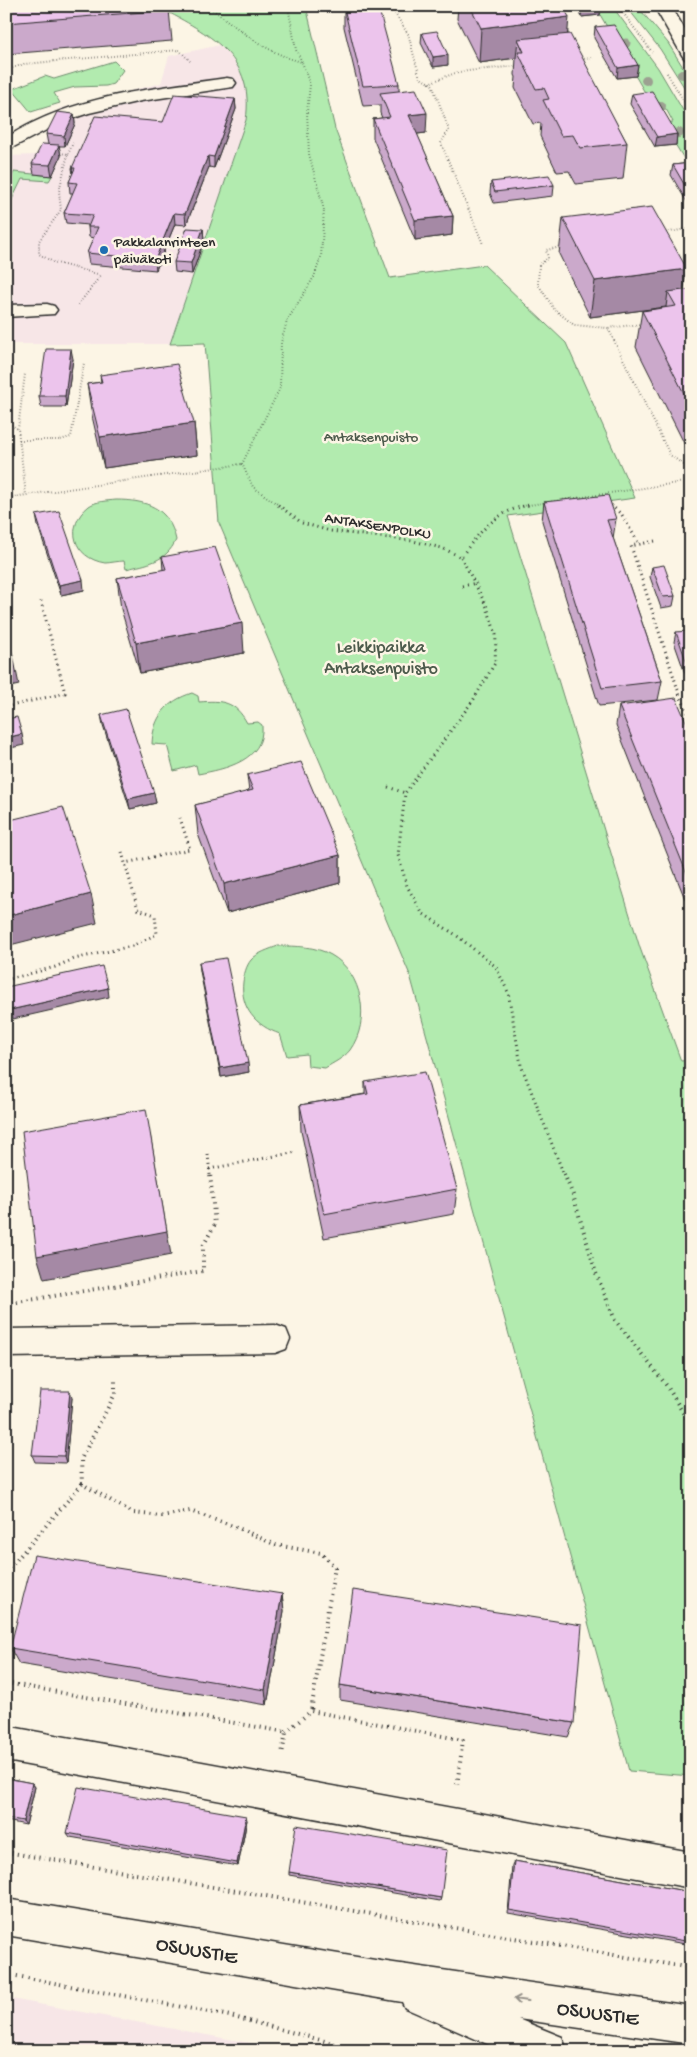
<svg xmlns="http://www.w3.org/2000/svg" width="697" height="2057" font-family="'Gochi Hand',sans-serif">
  <rect width="100%" height="100%" fill="#fcf5e5"/>
  <filter id="ink" filterUnits="userSpaceOnUse"><feTurbulence type="fractalNoise" baseFrequency=".02" numOctaves="2"/><feDisplacementMap in="SourceGraphic" scale="10" xChannelSelector="R" yChannelSelector="G"/><feConvolveMatrix kernelMatrix="1 2 1 2 8 2 1 2 1" color-interpolation-filters="sRGB"/></filter>
  <g filter="url(#ink)">
    <g fill="#f7e6e7">
      <path d="M220 45 238 66 247 84 249 102 246 120 170 344H6V156L38 155 59 109 161 83 169 56Z"/>
      <path d="M6 1998 293 2051H6Z"/>
    </g>
    <g fill="#b2ebaf" stroke="#6e8b6d">
      <path d="M172 6H306L335 129 390 278 484 265 566 343 635 498 508 516 640 948 681 1061 691 1060V1776L629 1771 410 975 219 523 205 343 170 344 246 120C255 59 213 36 166 11Z"/>
      <path d="M595 6H612L658 68 691 124V170L662 123 673 122 666 109 655 110Z"/>
      <path d="M626 6H637L668 43 691 80V98L660 49Z"/>
      <path d="M114 61 123 70 113 84 106 86 75 87 54 93 60 103 31 112 12 89 45 76 54 79Z"/>
      <path d="M14 172 52 176 49 181 22 179 6 212V189Z"/>
      <path d="M116 500C146 500 169 507 176 540 166 562 147 564 126 569L124 561C118 561 110 563 105 563 73 558 64 526 89 506 96 501 107 501 116 500Z"/>
      <path d="M192 693 198 696 199 702C222 700 235 701 247 723L258 722 262 725C265 761 225 769 198 774L196 765 174 771 167 745 152 744C153 717 167 701 192 693Z"/>
      <path d="M278 946C295 946 316 946 331 955 363 973 371 1021 350 1050 344 1058 333 1063 325 1068L308 1066 307 1054 287 1056 280 1034C256 1026 240 1008 243 982 244 975 246 966 251 960 257 953 270 949 278 946Z"/>
    </g>
    <g fill="none" stroke-linecap="round" stroke-linejoin="round">
      <defs>
        <g id="minor">
          <path d="M654 6H671L691 40V60L685 59 682 55Z"/>
          <path d="M227 78 233 79 236 83 233 87 141 101 89 113 62 122 6 151V138C71 95 152 89 227 78Z"/>
          <path d="M47 304 54 306 57 310 54 314 6 317V305Z"/>
          <path d="M275 1325 286 1329 290 1339 286 1349 275 1353 6 1357V1329Z"/>
          <path d="M6 1726 691 1852V1888L6 1761Z"/>
          <path d="M6 1899 387 1962 691 2006V2044L518 2019 562 2037 567 2051H503L405 2008 402 2002 6 1935Z"/>
        </g>
      </defs>
      <use href="#minor" stroke="#2b2b2b" stroke-width="3"/>
      <g stroke="#2b2b2b" stroke-width="2" stroke-dasharray="0.5 2.5" stroke-linecap="butt">
        <path d="M208 6C238 28 265 53 302 62L310 85 307 112 309 154 324 210 321 257 314 277 287 321 281 343 280 388 242 464"/>
        <path d="M288 6 296 50 302 62"/>
        <path d="M390 6 408 34 420 78 432 84 449 130 441 143 483 244"/>
        <path d="M618 6 652 52"/>
        <path d="M581 59 593 58"/>
        <path d="M667 73 691 113"/>
        <path d="M6 74 10 69 24 64 179 50 190 61"/>
        <path d="M429 83 458 72 517 66"/>
        <path d="M57 153 68 154 59 191 61 210 39 241V254L53 262 101 275 78 305"/>
        <path d="M68 154 73 143"/>
        <path d="M663 233 687 229"/>
        <path d="M562 247 546 250 548 258 539 265 538 284 554 309 574 325 608 328"/>
        <path d="M642 324 608 328 670 455 691 470"/>
        <path d="M6 422 18 429 26 495"/>
        <path d="M18 429 25 374"/>
        <path d="M19 440H60L71 437 84 363"/>
        <path d="M242 464 253 487 280 506"/>
        <path d="M6 498 242 464"/>
        <path d="M608 502 613 506"/>
        <path d="M522 506 691 481"/>
      </g>
      <g stroke="#2b2b2b" stroke-width="3" stroke-dasharray="1 4" stroke-linecap="butt">
        <path d="M278 505 302 523 330 531 413 541 442 548 461 557C480 531 497 510 530 505"/>
        <path d="M611 505 622 515 639 544"/>
        <path d="M655 541 631 546 680 696 691 720"/>
        <path d="M461 557 487 607 496 635 495 663 474 699 405 793 398 855 407 886 422 913 456 935 496 967 508 992 521 1065 564 1175"/>
        <path d="M462 586 477 583"/>
        <path d="M6 707 65 693 41 601"/>
        <path d="M388 787 405 793"/>
        <path d="M122 852 125 863 190 849 180 818"/>
        <path d="M6 980 55 967 74 959 132 946 157 934 155 915 138 909 125 863"/>
        <path d="M208 1154 210 1175"/>
        <path d="M209 1169 296 1152"/>
      </g>
      <g stroke="#2b2b2b" stroke-width="4" stroke-dasharray="1 4.5" stroke-linecap="butt">
        <path d="M564 1174 573 1195 596 1273 615 1320 667 1386 691 1426"/>
        <path d="M6 1304 203 1271V1246L215 1224 210 1174"/>
        <path d="M82 1484 81 1459 115 1394V1377"/>
        <path d="M6 1572 82 1484 133 1513 162 1516 190 1511 236 1527 276 1545 321 1553 335 1567 311 1711"/>
        <path d="M6 1683 286 1732 282 1754"/>
        <path d="M286 1732 311 1711 463 1740 457 1786"/>
        <path d="M6 1852 691 1968"/>
        <path d="M6 1974 230 2016 362 2051"/>
      </g>
      <use href="#minor" fill="#fcf5e5" fill-rule="evenodd"/>
    </g>
    <g fill="#9ca091">
      <circle cx="626" cy="43" r="4.5"/>
      <circle cx="682" cy="74" r="5"/>
      <circle cx="646" cy="80" r="5"/>
      <circle cx="661" cy="106" r="5"/>
      <circle cx="679" cy="133" r="5"/>
    </g>
    <g fill="#cba9cb" stroke="#2b2b2b">
      <path d="M6 6 169 10 172 41 6 54Z"/>
      <path d="M458 6H563L568 34 627 143 623 179 576 184 569 171 557 172 540 136 541 123 533 124 515 88 516 77 515 75 516 58 479 63 457 19Z"/>
      <path d="M575 6H601L600 15 581 17Z"/>
      <path d="M344 8 399 84V91L426 133 417 134 453 216 452 235 415 240 373 138V119L382 118 380 113V105L363 106 344 27Z"/>
      <path d="M595 27 638 65 636 76 617 78 594 38Z"/>
      <path d="M422 33 448 65 433 67 421 43Z"/>
      <path d="M632 94 677 134 676 145 655 147 630 104Z"/>
      <path d="M235 99 236 109 214 168 209 167 186 225 175 224 156 270 89 264 87 253 94 238 89 237 88 227V225L66 223 64 213 73 193H70L69 182 73 174 72 168 163 122Z"/>
      <path d="M74 114 75 124 65 146H59L61 156 52 176 34 174 32 164 48 144 46 134Z"/>
      <path d="M691 163V209L671 175 673 165Z"/>
      <path d="M491 182 554 185 553 196 494 203 490 193Z"/>
      <path d="M563 218 683 290 691 289V457L636 347 642 311 666 308V307L590 317 559 254Z"/>
      <path d="M203 229 204 240 192 274 175 272 174 262Z"/>
      <path d="M73 359 66 407H41L39 396Z"/>
      <path d="M100 375 194 423 197 455 104 468 92 416 87 384 101 382Z"/>
      <path d="M544 502 616 519 613 538 662 681 658 700 599 706 542 521Z"/>
      <path d="M36 515 84 590 61 595 38 526Z"/>
      <path d="M162 557 244 653 140 673 121 609 117 578 163 570Z"/>
      <path d="M652 567 675 596 673 606 661 608 650 577Z"/>
      <path d="M676 632 691 638V678L687 679 674 642Z"/>
      <path d="M619 706 691 733V914L616 725Z"/>
      <path d="M101 715 154 793 156 803 130 809 103 725Z"/>
      <path d="M247 775 340 855V883L227 913 198 834 195 805 249 792Z"/>
      <path d="M199 962 249 1072 221 1077 200 971Z"/>
      <path d="M365 1082 457 1189 454 1214 324 1238 301 1131 300 1105 365 1094Z"/>
      <path d="M72 1398 66 1463 35 1462 32 1455Z"/>
      <path d="M282 1594 284 1611 267 1705 19 1664 10 1648Z"/>
      <path d="M340 1685 574 1723 568 1737 340 1700Z"/>
      <path d="M6 1778 32 1783 35 1787 26 1825 6 1821Z"/>
      <path d="M247 1820 238 1866 70 1837 67 1833Z"/>
      <path d="M514 1861 691 1892V1945L508 1913 512 1865Z"/>
      <path d="M289 1872 441 1898 440 1901 289 1875Z"/>
    </g>
    <g fill="#a589a5" stroke="#2b2b2b">
      <path d="M587 6H601L600 15 581 17 582 7Z"/>
      <path d="M569 17 566 53 524 52 518 39 516 58 479 63 481 28Z"/>
      <path d="M448 55V65L433 67V57Z"/>
      <path d="M638 65 636 76 617 78 618 68Z"/>
      <path d="M235 99 236 109 214 168V157Z"/>
      <path d="M427 113 426 133 409 135V115Z"/>
      <path d="M74 114 75 124 65 146 64 136Z"/>
      <path d="M677 134 676 145 655 147 657 137Z"/>
      <path d="M59 145 61 156 52 176 50 165Z"/>
      <path d="M208 156 209 167 186 225 185 214Z"/>
      <path d="M174 213 175 224 156 270 155 260Z"/>
      <path d="M453 216 452 235 415 240V220Z"/>
      <path d="M203 229 204 240 192 274 191 263Z"/>
      <path d="M687 269 681 305 668 292 666 307 590 317 595 281Z"/>
      <path d="M71 349 73 359 66 407 65 396Z"/>
      <path d="M194 423 197 455 104 468 100 437Z"/>
      <path d="M83 580 84 590 61 595 59 585Z"/>
      <path d="M242 623 244 653 140 673 136 643Z"/>
      <path d="M13 655 19 685 6 688V657Z"/>
      <path d="M22 734 24 745 6 749V738Z"/>
      <path d="M154 793 156 803 130 809 128 799Z"/>
      <path d="M340 855V883L227 913 224 884Z"/>
      <path d="M91 894 97 923 6 946V916Z"/>
      <path d="M108 988 109 997 13 1019 10 1010Z"/>
      <path d="M248 1063 249 1072 221 1077 220 1068Z"/>
      <path d="M150 1134 171 1255 44 1279 37 1256Z"/>
      <path d="M70 1391 72 1398 66 1463 64 1456Z"/>
      <path d="M282 1594 284 1611 267 1705 265 1690Z"/>
      <path d="M32 1783 35 1787 26 1825 23 1821Z"/>
      <path d="M246 1816 247 1820 238 1866 237 1863Z"/>
    </g>
    <g fill="#ecc4ec" stroke="#2b2b2b">
      <path d="M6 6H168L169 10 6 23Z"/>
      <path d="M378 6 399 84 363 86 344 8Z"/>
      <path d="M470 6H563L569 17 481 28Z"/>
      <path d="M614 25 638 65 618 68 595 27Z"/>
      <path d="M437 31 448 55 433 57 422 33Z"/>
      <path d="M570 34 627 143 580 148 573 135 561 136 543 100 549 99 544 88 536 89 518 52H524L518 39Z"/>
      <path d="M416 89 427 113 409 115 453 216 415 220 373 119 390 117 380 93Z"/>
      <path d="M652 91 677 134 657 137 632 94Z"/>
      <path d="M174 94 235 99 214 157 208 156 185 214 174 213 155 260 87 253 98 227H88L93 215 64 213 77 183 69 182 75 168H72L95 116 163 122Z"/>
      <path d="M57 112 74 114 64 136 46 134Z"/>
      <path d="M42 144 59 145 50 165 32 164Z"/>
      <path d="M691 163V196L673 165Z"/>
      <path d="M549 175 554 185 495 192 491 182Z"/>
      <path d="M652 207 687 269 595 281 563 218Z"/>
      <path d="M187 228 203 229 191 263 174 262Z"/>
      <path d="M691 289V407L642 311 676 306 668 292Z"/>
      <path d="M46 349H71L65 396H39Z"/>
      <path d="M177 364 194 423 100 437 87 384 102 382 100 375Z"/>
      <path d="M608 495 616 519 607 520 662 681 602 688 544 502Z"/>
      <path d="M59 511 83 580 59 585 36 515Z"/>
      <path d="M215 547 242 623 136 643 117 578 166 569 162 557Z"/>
      <path d="M664 565 675 596 663 597 652 567Z"/>
      <path d="M688 631 691 638V668L689 669 676 632Z"/>
      <path d="M6 633 13 655 6 657Z"/>
      <path d="M676 698 691 733V884L619 706Z"/>
      <path d="M126 709 154 793 128 799 101 715Z"/>
      <path d="M17 717 22 734 6 738V719Z"/>
      <path d="M301 762 340 855 224 884 195 805 253 790 247 775Z"/>
      <path d="M63 807 91 894 6 916V821Z"/>
      <path d="M226 958 248 1063 220 1068 199 962Z"/>
      <path d="M102 966 108 988 10 1010 6 992V987Z"/>
      <path d="M425 1072 457 1189 324 1214 300 1105 368 1094 365 1082Z"/>
      <path d="M146 1109 167 1231 37 1256 22 1131Z"/>
      <path d="M40 1391H70L64 1456 32 1455Z"/>
      <path d="M34 1555 282 1594 265 1690 10 1648Z"/>
      <path d="M353 1590 582 1625 574 1723 340 1685Z"/>
      <path d="M6 1778 32 1783 23 1821 6 1818Z"/>
      <path d="M78 1787 246 1816 237 1863 67 1833Z"/>
      <path d="M296 1825 447 1850 441 1898 289 1872Z"/>
      <path d="M514 1861 691 1892V1942L509 1910Z"/>
    </g>
    <defs><path id="oneway-shaft" d="M-6 0H5M1.5-3L5.5 0L1.5 3" fill="none" stroke-width="1.6" stroke-linecap="round" stroke-linejoin="round" transform="scale(1.25)"/></defs>
    <use stroke="#949088" href="#oneway-shaft" transform="translate(521 2000) rotate(-172)"/>
  </g>
  <circle fill="#1f6fb2" stroke="#fcf5e5" stroke-width="2" cx="104" cy="250" r="5"/>
  <g text-anchor="middle" stroke-width="5" stroke-linejoin="round" paint-order="stroke">
    <g font-size="15" fill="#2b2b2b" stroke="#fcf5e5" text-anchor="start">
      <text x="114" y="246">Pakkalanrinteen<tspan x="114" dy="17">päiväkoti</tspan></text>
    </g>
    <g font-size="15" fill="#4d5b4c" stroke="#fcf5e5">
      <text x="371" y="441">Antaksenpuisto</text>
    </g>
    <g font-size="15" fill="#2b2b2b" stroke="#fcf5e5">
      <text transform="translate(378 525) rotate(9)" y="5">ANTAKSENPOLKU</text>
    </g>
    <g font-size="18" fill="#4d5b4c" stroke="#fcf5e5">
      <text x="381" y="652">Leikkipaikka<tspan x="381" dy="21">Antaksenpuisto</tspan></text>
    </g>
    <g font-size="21" fill="#2b2b2b" stroke="#fcf5e5">
      <text transform="translate(197 1949) rotate(10)" y="7">OSUUSTIE</text>
      <text transform="translate(598 2012) rotate(8)" y="7">OSUUSTIE</text>
    </g>
  </g>
  <rect width="697" height="2057" fill="none" stroke="#fcf5e5" stroke-width="25"/>
  <rect x="12" y="12" width="672" height="2032" fill="none" stroke="#2b2b2b" stroke-width="2" filter="url(#ink)"/>
</svg>
